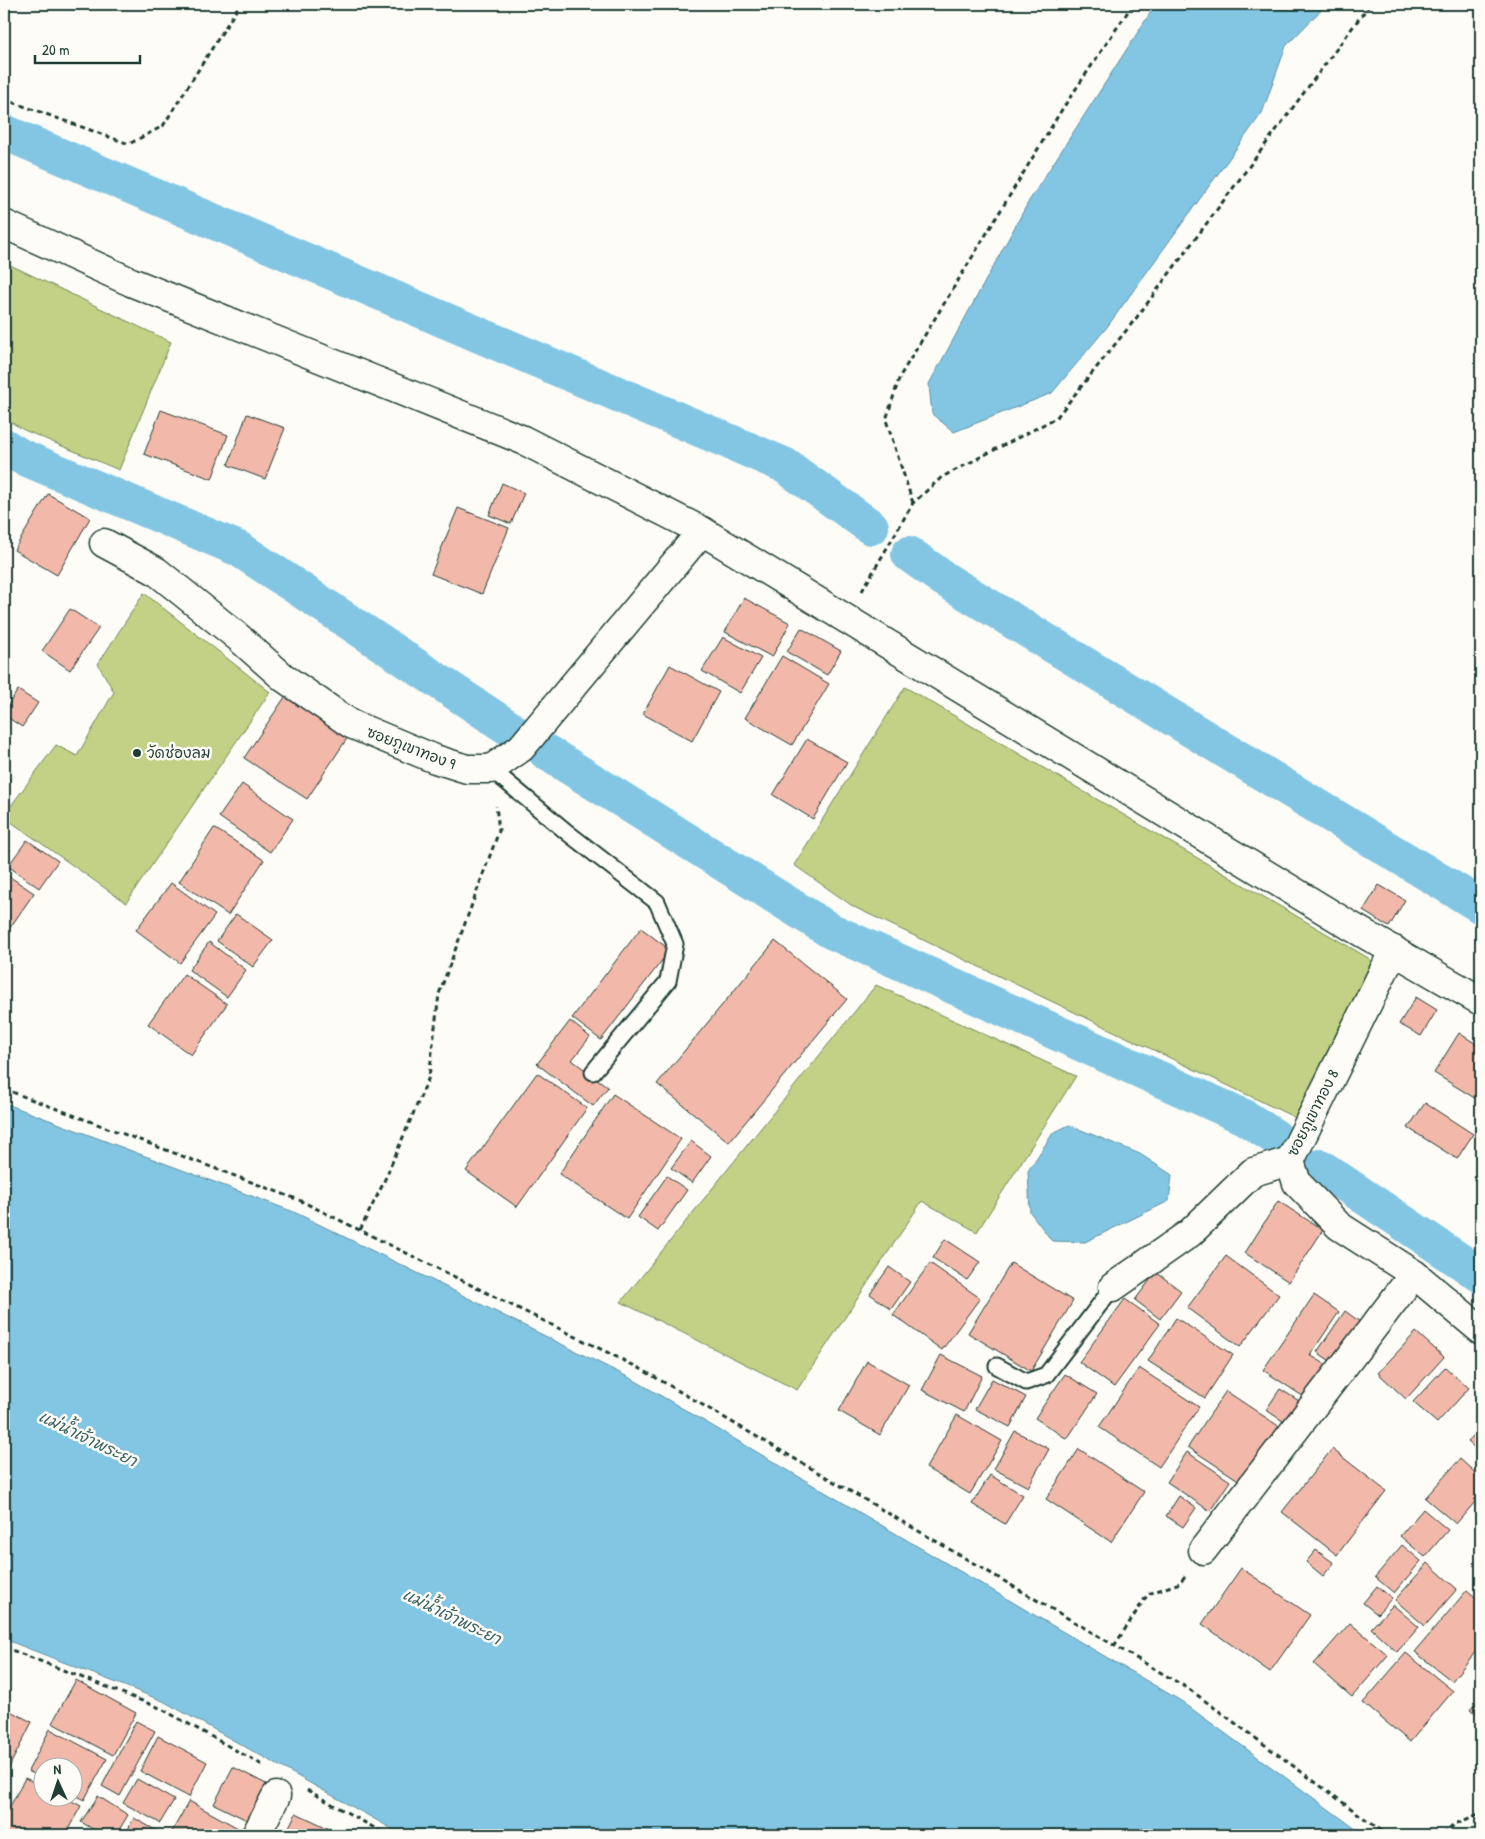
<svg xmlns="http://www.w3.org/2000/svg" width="1485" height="1839" font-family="'Patrick Hand','Playpen Sans Thai',sans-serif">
  <rect width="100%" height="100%" fill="#fdfcf7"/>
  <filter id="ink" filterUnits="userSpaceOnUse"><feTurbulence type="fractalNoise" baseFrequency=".02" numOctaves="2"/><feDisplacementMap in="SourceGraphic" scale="10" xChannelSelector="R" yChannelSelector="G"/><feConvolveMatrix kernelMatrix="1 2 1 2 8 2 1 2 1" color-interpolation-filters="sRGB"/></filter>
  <g filter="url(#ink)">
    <g fill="#c2d185" stroke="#70875c">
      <path d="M4 262 171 342 119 470 24 430 4 418Z"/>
      <path d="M144 593 270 692 126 903 4 817V815L56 745 77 756 114 692 98 664Z"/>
      <path d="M905 687 1370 959 1373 980 1296 1118 854 907 794 865Z"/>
      <path d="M876 985 1076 1076 977 1232 922 1201 797 1390 621 1302Z"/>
    </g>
    <g fill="#83c6e4" stroke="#5b8f9e">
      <path d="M1156 4H1327L1286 46 1262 113 1107 327 1052 393 954 432 932 414 929 384 1029 201Z"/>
      <path d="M4 1103 294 1212 634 1380 1181 1701 1364 1835H403L163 1701 4 1639Z"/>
      <path d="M1069 1125 1140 1154 1172 1175 1169 1201 1085 1242 1052 1241 1030 1212 1028 1171 1053 1133Z"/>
    </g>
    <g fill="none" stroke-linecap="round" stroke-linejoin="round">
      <g stroke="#83c6e4" stroke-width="36">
        <path d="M4 132 784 465 871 527"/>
        <path d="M4 446 20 456 239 549 512 730"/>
        <path d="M909 554 944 579 1481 906"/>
        <path d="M546 752 831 931 1244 1117 1275 1137"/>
        <path d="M1320 1167 1481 1275"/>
      </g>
    </g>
    <g fill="#f2b8aa" stroke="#1f3d34">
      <path d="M161 410 228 435 212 479 144 454Z"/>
      <path d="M247 414 285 428 265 479 228 465Z"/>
      <path d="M502 483 524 493 511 524 489 515Z"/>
      <path d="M48 494 90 518 57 575 14 550Z"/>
      <path d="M458 508 509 528 482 594 431 574Z"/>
      <path d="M744 598 790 623 772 657 725 632Z"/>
      <path d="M70 609 99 628 70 670 42 651Z"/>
      <path d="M801 628 841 651 827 675 787 652Z"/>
      <path d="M723 637 761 658 740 693 702 671Z"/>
      <path d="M782 656 829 684 792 745 745 718Z"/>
      <path d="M670 665 719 692 692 741 643 714Z"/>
      <path d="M18 690 38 703 22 727 4 715V711Z"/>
      <path d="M285 697 348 737 307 799 244 758Z"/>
      <path d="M807 739 847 762 813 819 773 795Z"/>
      <path d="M4 774 10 779 4 788Z"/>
      <path d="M242 784 293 819 270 852 219 817Z"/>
      <path d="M214 828 264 860 228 915 179 882Z"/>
      <path d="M27 840 58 861 39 888 8 866Z"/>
      <path d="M4 873 34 893 7 932 4 930Z"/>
      <path d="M171 883 215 915 180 963 136 930Z"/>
      <path d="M1379 885 1405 900 1389 927 1363 911Z"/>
      <path d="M236 914 273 940 253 967 217 941Z"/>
      <path d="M641 928 670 950 601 1040 572 1018Z"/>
      <path d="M775 941 847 999 729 1142 657 1084Z"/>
      <path d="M209 942 246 970 227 997 189 970Z"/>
      <path d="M184 974 227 1004 191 1055 148 1024Z"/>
      <path d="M1416 997 1437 1010 1421 1036 1399 1024Z"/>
      <path d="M570 1021 590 1037 572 1060 608 1087 593 1106 537 1064Z"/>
      <path d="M1459 1033 1481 1047V1102L1434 1073Z"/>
      <path d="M537 1073 587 1108 517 1207 466 1171Z"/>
      <path d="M613 1094 681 1139 627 1219 559 1174Z"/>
      <path d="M1425 1103 1473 1134 1457 1159 1408 1128Z"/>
      <path d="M691 1141 711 1156 692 1183 671 1168Z"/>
      <path d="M667 1176 687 1190 658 1231 638 1217Z"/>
      <path d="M1278 1201 1323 1230 1289 1282 1245 1253Z"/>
      <path d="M945 1239 980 1262 967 1280 933 1258Z"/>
      <path d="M1226 1256 1279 1295 1240 1347 1187 1308Z"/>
      <path d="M930 1263 980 1298 942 1350 893 1315Z"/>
      <path d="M1011 1263 1073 1301 1031 1371 968 1333Z"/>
      <path d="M889 1267 910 1282 891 1309 870 1294Z"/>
      <path d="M1156 1272 1181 1291 1160 1319 1135 1300Z"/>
      <path d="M1314 1295 1339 1312 1310 1355 1330 1367 1307 1399 1263 1370Z"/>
      <path d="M1125 1299 1160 1324 1114 1387 1079 1362Z"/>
      <path d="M1345 1311 1367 1327 1339 1367 1317 1352Z"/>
      <path d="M1176 1318 1233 1355 1205 1398 1148 1361Z"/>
      <path d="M1416 1332 1444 1357 1406 1399 1378 1373Z"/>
      <path d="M941 1355 982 1376 964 1412 922 1390Z"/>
      <path d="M867 1361 909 1385 880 1435 839 1411Z"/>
      <path d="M1445 1367 1469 1388 1437 1423 1413 1402Z"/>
      <path d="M1139 1368 1199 1407 1159 1467 1099 1427Z"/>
      <path d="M1065 1374 1097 1394 1067 1439 1035 1418Z"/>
      <path d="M992 1379 1026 1397 1010 1427 975 1409Z"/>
      <path d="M1280 1389 1304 1404 1289 1425 1266 1410Z"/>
      <path d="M1226 1391 1283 1429 1246 1485 1188 1447Z"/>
      <path d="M957 1415 1002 1441 970 1494 926 1468Z"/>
      <path d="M1481 1426V1453L1468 1442Z"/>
      <path d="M1015 1431 1049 1449 1028 1487 994 1469Z"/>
      <path d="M1079 1449 1144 1492 1111 1542 1046 1499Z"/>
      <path d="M1332 1449 1386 1491 1337 1555 1282 1512Z"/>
      <path d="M1187 1452 1230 1481 1210 1511 1167 1482Z"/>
      <path d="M1460 1459 1481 1478V1495L1456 1524 1425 1498Z"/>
      <path d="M990 1475 1023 1495 1005 1524 972 1504Z"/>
      <path d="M1179 1496 1196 1508 1183 1527 1166 1516Z"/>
      <path d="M1423 1509 1448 1530 1425 1557 1400 1536Z"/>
      <path d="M1402 1545 1421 1561 1394 1593 1375 1577Z"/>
      <path d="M1316 1550 1334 1563 1323 1576 1306 1562Z"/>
      <path d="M1428 1563 1457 1589 1425 1626 1395 1600Z"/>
      <path d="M1241 1568 1310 1615 1270 1672 1202 1624Z"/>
      <path d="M1377 1586 1392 1598 1377 1614 1363 1603Z"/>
      <path d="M1467 1590 1481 1602V1645L1452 1681 1415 1652Z"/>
      <path d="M1393 1605 1419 1627 1397 1652 1371 1628Z"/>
      <path d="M1350 1623 1388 1655 1352 1697 1314 1664Z"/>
      <path d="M1406 1653 1453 1691 1410 1742 1363 1703Z"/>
      <path d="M76 1680 136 1713 113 1755 52 1723Z"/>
      <path d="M1481 1697V1718L1471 1709Z"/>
      <path d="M4 1708 32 1722 4 1777Z"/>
      <path d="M136 1721 155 1731 120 1796 102 1786Z"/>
      <path d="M50 1729 107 1759 84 1800 72 1794V1766H42V1778L28 1771Z"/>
      <path d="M158 1736 207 1762 189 1797 140 1771Z"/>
      <path d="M233 1767 270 1786 251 1822 214 1804Z"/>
      <path d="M25 1778 42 1786V1796H62L81 1806 65 1835H4V1818Z"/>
      <path d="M137 1779 174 1800 160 1823 123 1803Z"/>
      <path d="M98 1796 128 1815 116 1835H103L81 1822Z"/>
      <path d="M189 1801 247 1833 245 1835H170Z"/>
      <path d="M296 1813 330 1829 327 1835H285Z"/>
      <path d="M134 1818 159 1832 157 1835H125Z"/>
    </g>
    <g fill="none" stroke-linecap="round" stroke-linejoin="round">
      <defs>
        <g id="service">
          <path d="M491 769 568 833 657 902 675 944 668 981 593 1072"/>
          <path d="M997 1366 1026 1382 1046 1375 1113 1287"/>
        </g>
        <g id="minor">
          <path d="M104 543 156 571 238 637 284 678 351 724 435 759 467 769H491L521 748 702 531"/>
          <path d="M1290 1161 1297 1183 1339 1226 1414 1274 1481 1330"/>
          <path d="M1113 1287 1190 1233 1253 1172 1290 1161 1394 950"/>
          <path d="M1203 1550 1414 1274"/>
          <path d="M256 1835 276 1796"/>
        </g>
        <path id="tertiary" d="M4 224 131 282 523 440 702 531 1349 925 1481 1001"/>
      </defs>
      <use href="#service" stroke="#1f3d34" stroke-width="19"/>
      <use href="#minor" stroke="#1f3d34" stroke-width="31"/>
      <use href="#tertiary" stroke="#1f3d34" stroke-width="31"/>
      <g stroke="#1f3d34" stroke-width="3" stroke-dasharray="5 4" stroke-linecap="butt">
        <path d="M4 99 129 144 163 126 240 4"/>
        <path d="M913 503 886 420 900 376 1061 111 1133 4"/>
        <path d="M862 591 913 503 942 477 1056 418 1137 317 1370 4"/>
        <path d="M4 1089 299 1200 641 1369 1189 1689 1387 1835"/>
        <path d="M360 1230 382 1186 429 1077 439 994 499 831 496 806"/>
        <path d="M1114 1646 1148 1594 1180 1583 1185 1576"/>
        <path d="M4 1647 160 1708 264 1766"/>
        <path d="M307 1790 387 1835"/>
        <path d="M1443 1835 1455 1824 1481 1813"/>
      </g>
      <use href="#service" stroke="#fdfcf7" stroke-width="15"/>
      <use href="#minor" stroke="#fdfcf7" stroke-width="28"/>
      <use href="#tertiary" stroke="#fdfcf7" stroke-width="28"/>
    </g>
  </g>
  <circle fill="#1f3d34" stroke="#fdfcf7" stroke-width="2" cx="137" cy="753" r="5"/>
  <g text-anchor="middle" stroke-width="5" stroke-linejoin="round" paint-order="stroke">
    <g font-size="15" fill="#1f3d34" stroke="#fdfcf7">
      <text transform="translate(411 748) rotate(21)" y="5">ซอยภูเขาทอง 9</text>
      <text transform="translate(1313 1113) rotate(-63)" y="5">ซอยภูเขาทอง 8</text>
    </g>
    <g font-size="15" fill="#1f3d34" stroke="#fdfcf7" text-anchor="start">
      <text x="147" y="758">วัดช่องลม</text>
    </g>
    <g font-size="16" font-style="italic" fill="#385f60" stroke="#fdfcf7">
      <text transform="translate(88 1438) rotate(26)" y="6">แม่น้ำเจ้าพระยา</text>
      <text transform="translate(452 1616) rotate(26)" y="6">แม่น้ำเจ้าพระยา</text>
    </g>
  </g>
  <rect width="1485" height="1839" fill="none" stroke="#fdfcf7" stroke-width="20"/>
  <rect x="10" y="10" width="1465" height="1819" fill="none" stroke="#1f3d34" stroke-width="2" filter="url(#ink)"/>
  <g transform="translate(58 1782) rotate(357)"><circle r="24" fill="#fdfcf7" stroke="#a4b0a9"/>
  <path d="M0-4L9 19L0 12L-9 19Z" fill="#1f3d34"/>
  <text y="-8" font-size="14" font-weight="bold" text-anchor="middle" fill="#1f3d34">N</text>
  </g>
  <path d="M35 55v8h105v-8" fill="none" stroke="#1f3d34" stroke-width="2.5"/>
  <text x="42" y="55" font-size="15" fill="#1f3d34" stroke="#fdfcf7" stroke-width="4" paint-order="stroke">20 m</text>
</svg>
